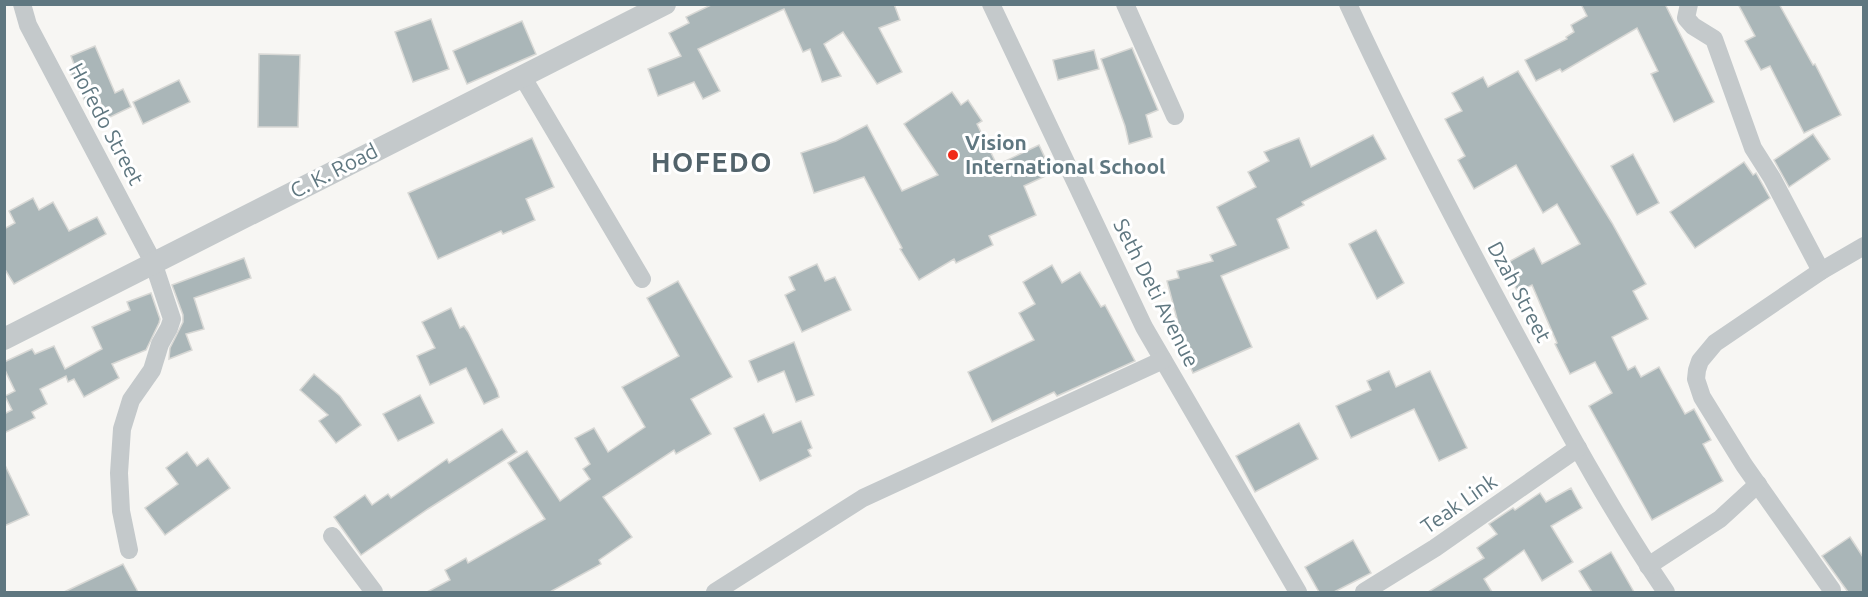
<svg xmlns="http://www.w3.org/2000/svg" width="1868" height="597" font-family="Ubuntu,sans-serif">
  <rect width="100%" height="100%" fill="#f7f6f3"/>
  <g fill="#aab6b8" stroke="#d8d8d5" stroke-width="1.5">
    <path d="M713 4H894L900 20 879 28 902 72 877 84 843 32 824 44 841 76 822 82 810 49 803 52 784 9 698 49 720 91 703 99 694 82 658 96 648 69 681 56 669 33 689 23 686 17Z"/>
    <path d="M1581 4H1665L1714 102 1674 122 1651 74 1658 71 1637 28 1562 72 1560 69 1536 81 1525 60 1567 39 1566 37 1574 32 1571 25 1587 16Z"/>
    <path d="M1738 4H1779L1813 65 1815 64 1841 115 1804 133 1770 66 1761 70 1745 41 1755 36Z"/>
    <path d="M431 19 449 69 413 82 395 32Z"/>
    <path d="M522 21 536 54 467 84 453 51Z"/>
    <path d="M95 46 115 93 123 89 131 107 108 118 99 99 87 105 69 70 75 67 71 56Z"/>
    <path d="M1132 48 1158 110 1146 115 1152 137 1129 144 1125 126 1101 59Z"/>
    <path d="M1094 50 1099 69 1058 80 1053 60Z"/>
    <path d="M259 54 300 55 298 127H258Z"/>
    <path d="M1518 71 1612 223 1646 284 1633 291 1648 319 1612 337 1628 370 1635 366 1641 377 1659 367 1685 414 1694 409 1711 440 1703 444 1723 481 1652 520 1589 406 1612 393 1595 362 1570 374 1555 344 1557 343 1532 285 1518 292 1503 265 1534 248 1542 264 1580 244 1557 204 1543 213 1516 165 1474 189 1458 160 1465 156 1445 119 1462 111 1452 93 1483 77 1488 87Z"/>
    <path d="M179 80 190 102 143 124 133 102Z"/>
    <path d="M952 92 961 105 968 100 982 121 977 124 997 165 1039 145 1052 173 1024 186 1036 215 989 236 993 245 956 263 954 259 919 280 900 249 902 248 864 177 814 193 801 153 836 141 867 125 902 191 938 175 904 124Z"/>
    <path d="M1813 134 1830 159 1789 187 1774 160Z"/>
    <path d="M1373 135 1386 159 1302 202 1304 205 1277 219 1289 248 1221 276 1252 347 1193 373 1175 332 1180 330 1167 281 1179 278 1177 271 1213 261 1210 255 1236 245 1217 207 1256 187 1248 172 1269 161 1264 152 1299 138 1311 167Z"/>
    <path d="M532 138 554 187 526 199 535 220 503 234 501 231 438 259 408 193Z"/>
    <path d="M1633 154 1659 203 1637 215 1611 166Z"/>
    <path d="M1744 162 1753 175 1756 173 1770 198 1695 248 1670 212Z"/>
    <path d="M33 198 39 210 53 202 69 231 97 217 106 234 14 284 4 268V229L15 223 9 211Z"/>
    <path d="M1376 230 1404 283 1377 299 1349 244Z"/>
    <path d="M244 258 251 278 194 298 204 329 186 334 192 350 169 359 170 348 183 322V315L172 285Z"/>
    <path d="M817 264 825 281 835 277 851 310 802 332 785 295 795 290 789 277Z"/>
    <path d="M1052 265 1062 283 1080 272 1101 307 1105 305 1135 361 1057 396 1054 392 992 422 968 372 1034 340 1019 313 1035 304 1023 282Z"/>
    <path d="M678 281 732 377 691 399 711 434 676 454 674 450 603 497 632 537 599 560 601 564 550 592H427L450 580 445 570 466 558 468 563 545 519 508 463 527 451 560 501 590 479 583 469 590 464 575 438 594 428 608 452 645 427 622 387 679 356 647 298Z"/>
    <path d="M151 293 160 319 159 323 146 350 112 364 119 378 84 397 74 379 68 382 66 376 40 389 47 404 32 412 35 418 4 433V414L12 410 5 396 15 391 4 368V362L32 349 35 354 54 346 65 369 102 349 92 327 130 310 127 302Z"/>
    <path d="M451 308 460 328 464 326 468 332 497 390 499 397 484 404 466 368 430 385 417 356 435 348 422 322Z"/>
    <path d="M794 342 814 395 796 402 784 371 758 382 749 361Z"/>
    <path d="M1389 371 1396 387 1430 371 1467 448 1439 461 1414 409 1351 438 1336 406 1371 390 1367 381Z"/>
    <path d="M314 374 340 396 361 425 336 443 319 421 328 415 300 390Z"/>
    <path d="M420 395 434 423 398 441 383 414Z"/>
    <path d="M764 414 773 433 801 421 812 448 808 450 811 456 760 481 734 428Z"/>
    <path d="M1299 423 1318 459 1255 492 1236 456Z"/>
    <path d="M502 429 517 452 428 509 361 555 334 517 365 495 372 505 388 494 391 498 447 459 449 463Z"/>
    <path d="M187 452 197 466 208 458 230 488 165 535 145 508 178 484 166 468Z"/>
    <path d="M4 463 29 515 4 526Z"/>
    <path d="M1571 488 1582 508 1551 526 1573 562 1542 581 1524 550 1484 579 1492 592H1428L1484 558 1477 548 1497 534 1489 524 1513 508 1515 510 1540 493 1546 502Z"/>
    <path d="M1850 537 1863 557V592H1848L1822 556Z"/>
    <path d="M1353 540 1371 573 1334 592H1319L1305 567Z"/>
    <path d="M1611 552 1634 592H1592L1579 571Z"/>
    <path d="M123 564 138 592H64Z"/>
  </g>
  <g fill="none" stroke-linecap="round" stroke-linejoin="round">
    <g stroke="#c4c9cb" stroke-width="18">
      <path d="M22 4 28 25 153 262 172 319 169 328 160 344 152 370 131 400 122 429 119 473 121 511 129 550"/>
      <path d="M991 4 1144 327 1298 592"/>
      <path d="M1125 4 1175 116"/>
      <path d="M1348 4C1403 124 1465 241 1528 357 1571 437 1615 517 1666 592"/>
      <path d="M1689 4 1686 18 1693 26 1714 39 1753 148 1772 178 1821 271"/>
      <path d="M522 76 642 279"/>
      <path d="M332 536 374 592"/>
      <path d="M1648 566 1720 519 1758 484"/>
      <path d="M1832 590 1744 465 1702 397 1696 379 1697 370 1700 361 1715 343 1821 271 1864 246"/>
      <path d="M715 592 863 498 1163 360"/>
      <path d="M1364 592 1435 548 1578 448"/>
    </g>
    <path stroke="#c4c9cb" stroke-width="22" d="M4 339 665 4"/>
  </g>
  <circle fill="#f02a19" stroke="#fff" stroke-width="2" cx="953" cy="155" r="6"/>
  <g text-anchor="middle" stroke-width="6" stroke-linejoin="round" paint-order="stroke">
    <g font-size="21" fill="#5f7780" stroke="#fff">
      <text transform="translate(106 124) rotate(62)" y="7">Hofedo Street</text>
      <text transform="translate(334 171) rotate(-27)" y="7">C. K. Road</text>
      <text transform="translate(1519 292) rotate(62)" y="7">Dzah Street</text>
      <text transform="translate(1156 293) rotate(63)" y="7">Seth Deti Avenue</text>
      <text transform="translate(1459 504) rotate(-35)" y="7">Teak Link</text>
    </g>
    <g font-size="21" font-weight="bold" fill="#5f7780" stroke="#fff" text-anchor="start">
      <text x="965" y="150">Vision<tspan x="965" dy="24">International School</tspan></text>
    </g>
    <g font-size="27" font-weight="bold" letter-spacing="1.5" fill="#52636b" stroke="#fff">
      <text x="712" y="172">HOFEDO</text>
    </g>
  </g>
  <rect width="1868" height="597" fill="none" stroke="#5f7780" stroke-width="12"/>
</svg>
